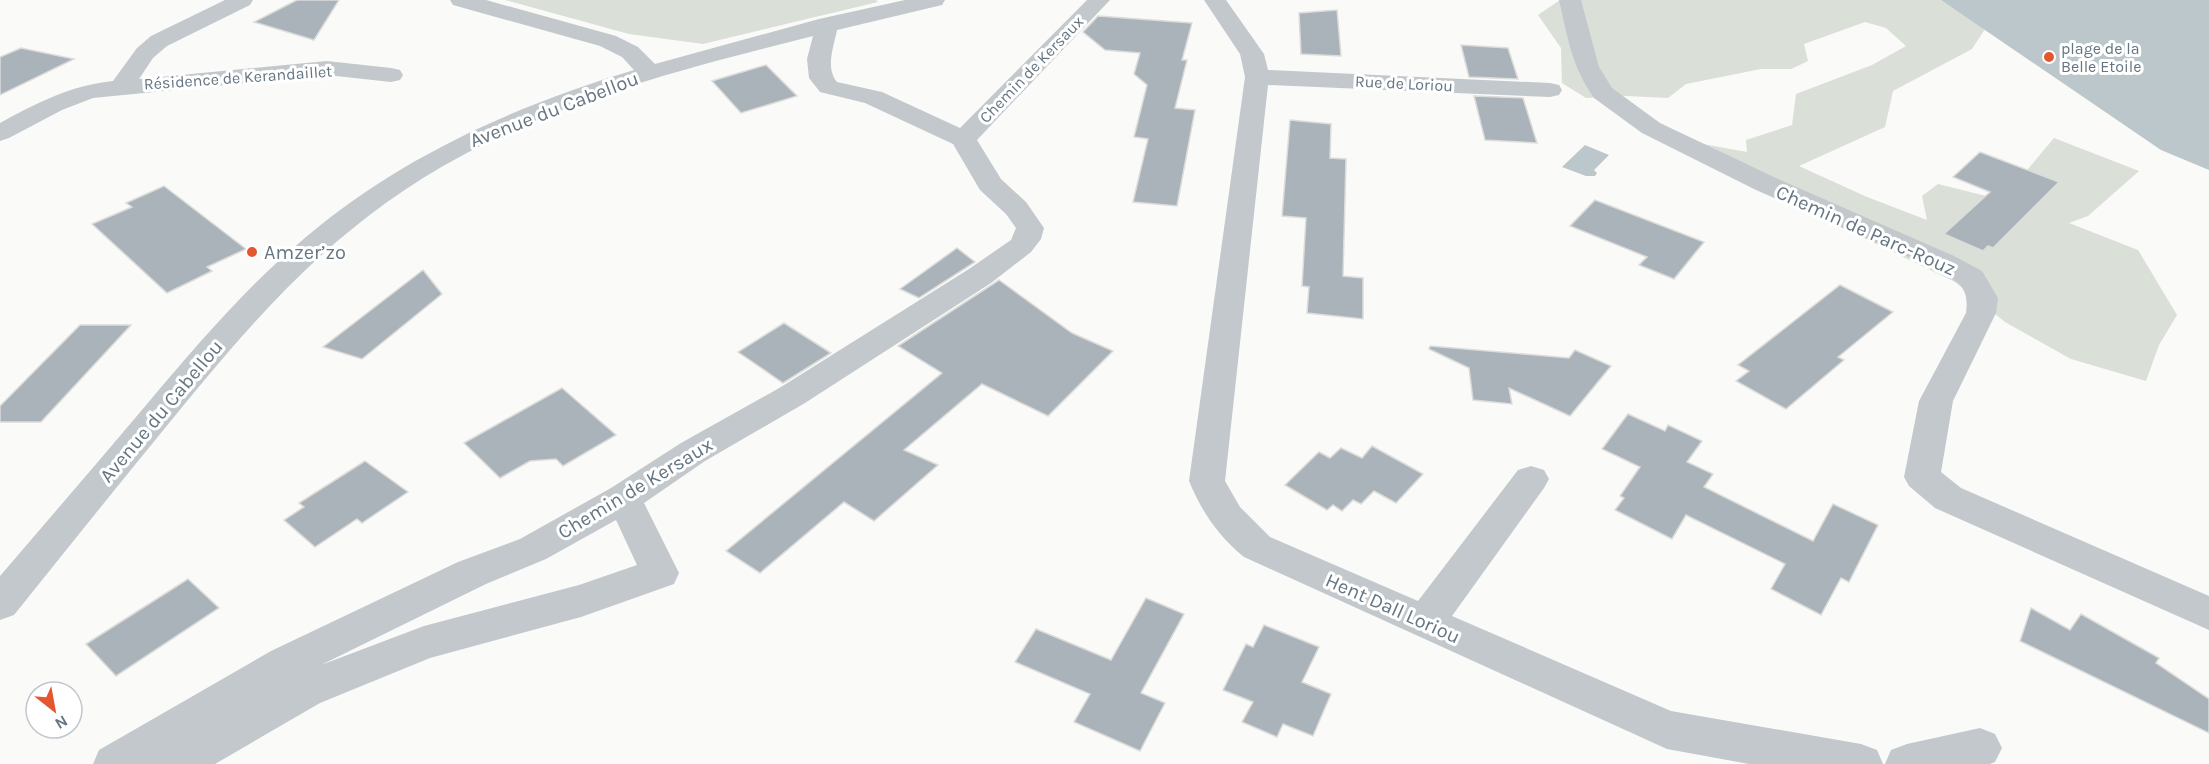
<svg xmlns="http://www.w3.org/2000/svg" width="2209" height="764" font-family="Karla,sans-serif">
  <rect width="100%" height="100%" fill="#fafaf8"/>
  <g fill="#dadfd7">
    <path d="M505 0H876L878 2 703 44 629 34Z"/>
    <path d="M1560 0H1941L1985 29 1972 49 1893 91 1885 127 1799 166 1867 197 1927 220 1922 196 1938 184 2002 200 2054 138 2139 171 2088 216 2069 223 2138 250 2177 315 2159 345 2146 381 2071 359 2005 322 1955 282 1862 237 1775 186 1681 140 1747 152 1746 140 1792 125 1796 94 1872 65 1906 46 1886 28 1865 22 1804 44 1808 61 1791 69H1761L1686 84 1668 98 1627 96 1586 98 1562 83 1561 48 1538 15Z"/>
  </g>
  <g fill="#bbc7cb">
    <path d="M1941 0H2209V170L2161 150Z"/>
    <path d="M1585 145 1609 155 1594 170 1597 173 1595 176H1586L1562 167Z"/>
  </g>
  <g fill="#aab3b9" stroke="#dcdcda" stroke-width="1.5">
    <path d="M297 0H339L314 40 254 22Z"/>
    <path d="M1337 10 1341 56 1301 54 1299 13Z"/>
    <path d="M1098 16 1192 23 1182 60H1187L1175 108 1195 110 1177 206 1133 202 1148 139 1134 137 1147 85 1134 74 1140 53 1105 50 1083 32Z"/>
    <path d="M1461 45 1508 48 1518 79 1469 77Z"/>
    <path d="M21 48 74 59 0 95V57Z"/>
    <path d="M766 65 797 96 741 113 712 81Z"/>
    <path d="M1474 96 1523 98 1537 143 1485 140Z"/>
    <path d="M1290 120 1331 124 1330 158 1346 159 1343 276 1363 278V319L1307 313 1309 287 1302 286 1306 218 1282 216Z"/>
    <path d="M1980 152 2059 182 1993 248 1988 246 1983 251 1944 234 1990 192 1953 177Z"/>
    <path d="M164 186 246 249 207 267 212 271 167 293 92 224 132 207 126 203Z"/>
    <path d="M1595 200 1704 242 1674 279 1639 265 1647 257 1570 226Z"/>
    <path d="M957 248 975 262 919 298 900 289Z"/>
    <path d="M423 270 442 294 362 359 323 347Z"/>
    <path d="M999 280 1072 333 1113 351 1048 416 982 384 904 450 938 465 874 521 844 502 760 573 726 551 942 373 898 346Z"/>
    <path d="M1840 285 1893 312 1838 357 1844 360 1786 409 1736 381 1749 371 1738 365Z"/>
    <path d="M784 323 831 353 783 383 738 352Z"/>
    <path d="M80 325H131L41 422H0V406Z"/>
    <path d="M1430 346 1569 358 1575 350 1611 366 1570 416 1509 388 1512 404 1473 400 1469 368 1429 349Z"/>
    <path d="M562 388 616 435 563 466 556 459 530 461 500 478 464 443Z"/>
    <path d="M1628 414 1665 431 1668 425 1702 441 1687 462 1713 474 1704 487 1813 541 1833 504 1878 525 1849 582 1841 578 1821 615 1771 589 1785 564 1686 515 1672 539 1615 510 1624 498 1620 496 1640 467 1602 449Z"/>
    <path d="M1372 446 1423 474 1396 503 1374 491 1361 504 1353 500 1342 511 1333 505 1327 510 1285 485 1319 452 1330 458 1341 448 1362 458Z"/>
    <path d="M365 461 408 492 362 523 357 519 315 547 284 520 304 507 299 503Z"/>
    <path d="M188 579 219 608 116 676 86 644Z"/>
    <path d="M1146 598 1184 614 1141 693 1165 703 1140 751 1074 722 1090 694 1015 662 1036 629 1111 660Z"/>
    <path d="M2031 608 2070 630 2081 614 2159 658 2156 663 2209 699V733L2020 641Z"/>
    <path d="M1264 625 1319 647 1302 682 1331 694 1313 736 1283 724 1277 737 1242 722 1253 702 1223 690 1246 644 1253 647Z"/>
  </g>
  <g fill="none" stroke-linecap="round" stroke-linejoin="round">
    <g fill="#c3c8cc" fill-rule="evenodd">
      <path d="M225 0H253L250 5 167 46 153 58 139 79 327 61 391 68 400 70 403 75 400 80 391 82 327 75 93 98 62 110 9 138 0 141V123C37 103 71 85 113 81L137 48 151 36Z"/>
      <path d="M450 0H486L616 36 638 47 655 64 819 19 905 0H945L942 5 837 30C834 46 825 68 837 82L882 92 960 128 1087 0H1110L977 140 1001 179 1026 202 1044 228 1041 239 1031 252 991 283 805 403 705 461 644 503 679 573 674 584 581 617 430 658 320 703 215 764H93L99 750 271 651 458 562 520 539 611 488 681 443 781 387 969 269 1011 240 1016 228 1006 214 980 190 953 144 865 103 820 92 809 78 807 59 813 36C694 66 573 96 465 154 335 223 256 316 165 428 114 490 64 553 14 615L0 620V576C49 519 98 462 147 404 197 345 247 286 306 237 402 156 515 106 634 70L622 57 600 46 453 5ZM616 520 637 565 579 585 424 626 321 665 486 584 546 559Z"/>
      <path d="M1204 0H1226L1264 54 1268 70 1550 83 1559 85 1562 90 1559 95 1550 97 1268 85 1225 481 1240 507 1270 537 1418 601 1518 470 1531 466 1544 470 1549 479 1544 488 1452 616 1671 711 1861 744 1877 750 1883 764H1749L1667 749 1244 557C1218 536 1202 512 1189 481L1245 77 1240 54Z"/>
      <path d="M1559 0H1581L1599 67 1612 88 1660 123 1776 178 1954 256 1982 271 1998 298 1996 313 1953 401 1941 472 1961 488 2209 596V630L1935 508 1909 486 1904 477 1919 401 1966 313C1970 284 1956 282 1934 268L1756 190 1642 133 1594 98C1571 65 1568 38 1559 0Z"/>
      <path d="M1980 728 1995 734 2002 748 1995 762 1990 764H1885L1891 750 1907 744Z"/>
    </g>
  </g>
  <g fill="#e4572e" stroke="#fff" stroke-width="2">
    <circle cx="2049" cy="57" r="6"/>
    <circle cx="252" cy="252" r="6"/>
  </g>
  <g text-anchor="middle" stroke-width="6" stroke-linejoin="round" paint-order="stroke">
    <g font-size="16" fill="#657683" stroke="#fff" text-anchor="start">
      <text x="2061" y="54">plage de la<tspan x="2061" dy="18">Belle Etoile</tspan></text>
    </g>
    <g font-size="16" fill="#657683" stroke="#fff">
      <text transform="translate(1031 69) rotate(-46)" y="6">Chemin de Kersaux</text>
      <text transform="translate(238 77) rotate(-4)" y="6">Résidence de Kerandaillet</text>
      <text transform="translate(1404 83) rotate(3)" y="6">Rue de Loriou</text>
    </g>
    <g font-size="20" fill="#657683" stroke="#fff">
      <text transform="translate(554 109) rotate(-21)" y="7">Avenue du Cabellou</text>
      <text transform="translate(1866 230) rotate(24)" y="7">Chemin de Parc-Rouz</text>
      <text transform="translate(161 411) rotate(-50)" y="7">Avenue du Cabellou</text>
      <text transform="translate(635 488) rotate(-31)" y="7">Chemin de Kersaux</text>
      <text transform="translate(1393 608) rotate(24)" y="7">Hent Dall Loriou</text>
    </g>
    <g font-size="20" fill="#657683" stroke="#fff" text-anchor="start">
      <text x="264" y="259">Amzer’zo</text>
    </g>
  </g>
  <g transform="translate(54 710) rotate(149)"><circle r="28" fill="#ffffff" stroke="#c1c8cd" stroke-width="1.5"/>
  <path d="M0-4.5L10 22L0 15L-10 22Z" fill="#e4572e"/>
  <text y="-9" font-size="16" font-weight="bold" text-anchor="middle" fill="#657683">N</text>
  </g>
</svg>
